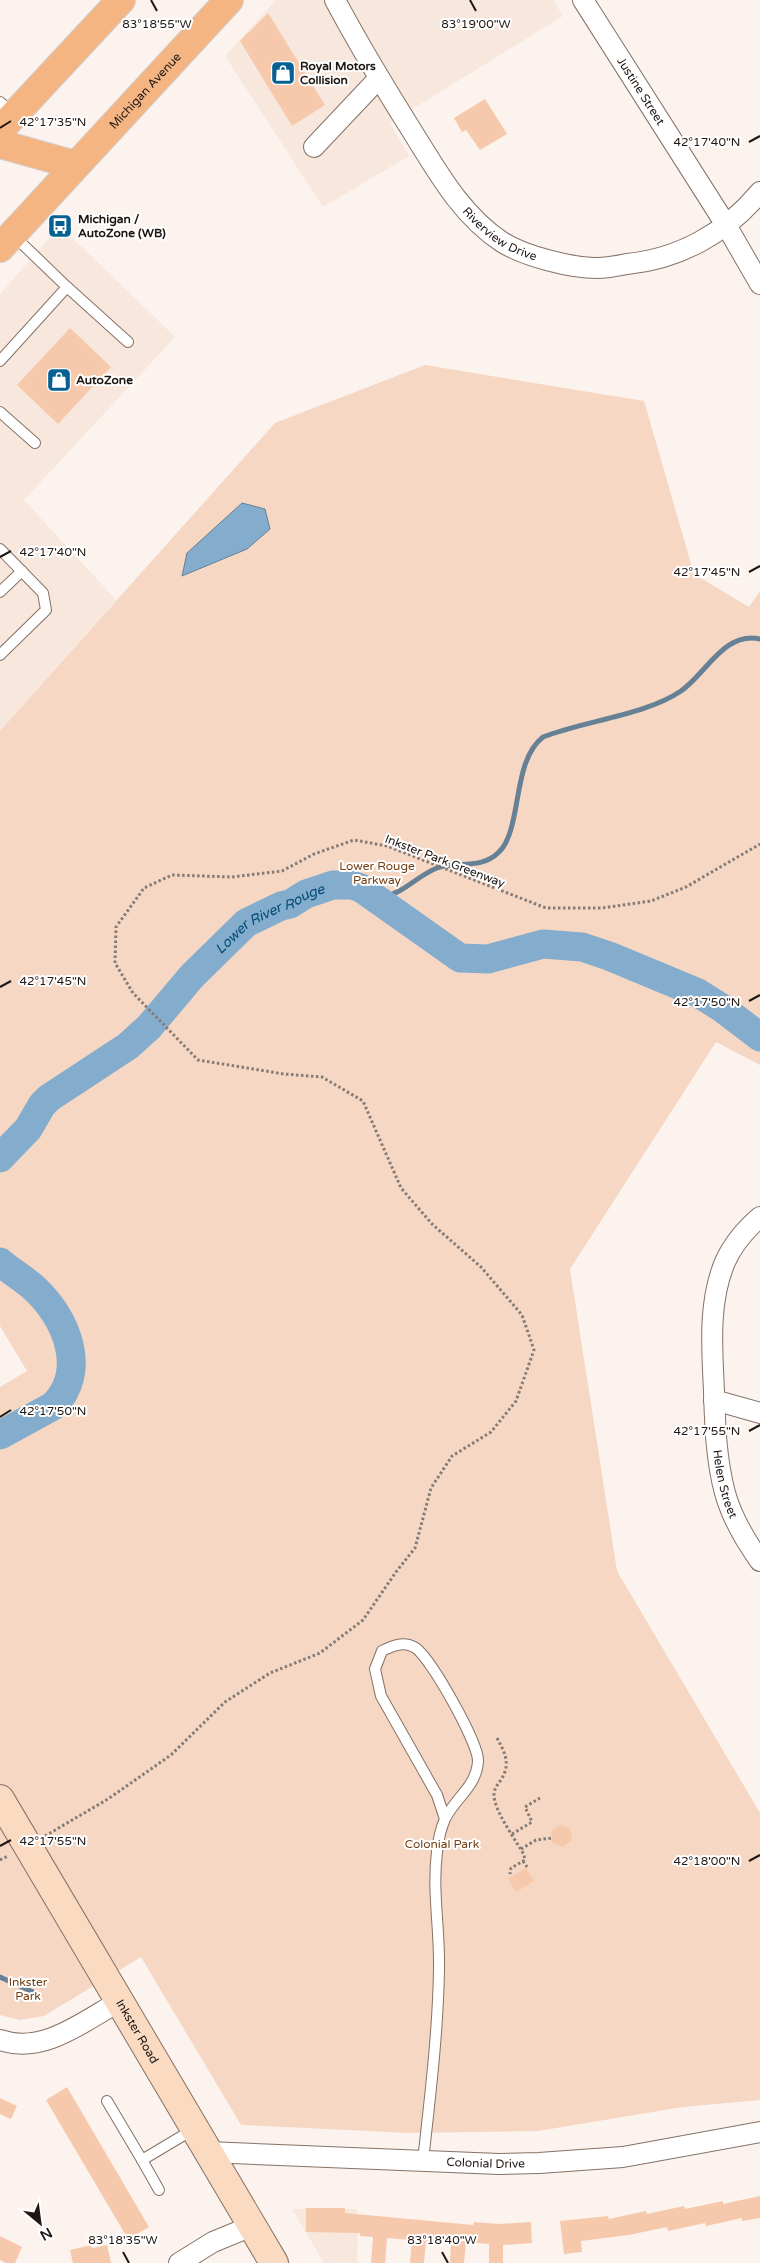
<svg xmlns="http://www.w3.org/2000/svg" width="760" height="2263" font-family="'Varela Round',sans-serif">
  <rect width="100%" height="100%" fill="#fcf3ee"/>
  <g fill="#f8e7dc">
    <path d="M276 0H553L563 16 390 123 409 156 323 207 225 56Z"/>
    <path d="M60 226 175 337 24 500 116 600 0 731V294Z"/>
    <path d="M292 2209H358L357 2263H324Z"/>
  </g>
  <path fill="#f5d7c4" d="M425 365 644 401 694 574 749 607 760 591V1065L716 1042 570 1269 617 1571 760 1813V2100L683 2107 538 2131 409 2133 241 2125 141 1957 44 2016 20 2020 0 2015V1387L27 1371 0 1326V731L275 423Z"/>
  <path fill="#84adcd" stroke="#668095" d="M242 503 265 509 270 529 247 549 182 576 187 553Z"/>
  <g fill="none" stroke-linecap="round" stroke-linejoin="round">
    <g stroke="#668095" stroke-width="5">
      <path d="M377 901C385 897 394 894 401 890 413 883 424 873 437 868 456 860 480 871 499 852 523 828 511 762 543 737 583 721 646 715 681 691 706 674 724 631 760 639"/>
      <path d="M0 1977 33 1992"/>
    </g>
    <g stroke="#84adcd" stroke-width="29">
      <path id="s1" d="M0 1158 28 1129 42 1105 49 1098 128 1046 149 1027 192 976 246 923 281 906 290 904 306 894 333 885H352L361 888 460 958 488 959 543 944 582 947 609 956 698 993 722 1008 760 1037"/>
      <path d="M0 1262C10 1271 23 1278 34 1288 66 1317 89 1371 53 1406L0 1435"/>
    </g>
  </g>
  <g fill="#f6c9ac">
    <path d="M268 13 325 105 292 126 240 41Z"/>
    <path d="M485 99 507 134 480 150 466 130 462 132 454 118Z"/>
    <path d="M70 328 111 367 58 424 17 385Z"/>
    <path d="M560 1825 570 1828 572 1840 563 1847 552 1843 551 1831Z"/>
    <path d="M526 1868 534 1881 516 1892 508 1879Z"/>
    <path d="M67 2087 149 2227 128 2239 46 2100Z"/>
    <path d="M0 2098 17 2106 11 2119 0 2114Z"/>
    <path d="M760 2196V2218L742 2221V2218L706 2226 705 2223 668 2231 667 2227 629 2235 581 2241 582 2252 564 2254 560 2221 608 2216 609 2219 646 2211 647 2214 684 2206 685 2209 723 2201V2204Z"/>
    <path d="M306 2208H345V2213L473 2225 474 2222 499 2224 531 2222 532 2243 503 2245V2263H489V2244L466 2242 464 2263H450L451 2243 426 2241 424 2263H410L412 2240 387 2238 385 2263H371L373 2237 360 2236V2233L306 2232Z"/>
    <path d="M0 2236 22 2247 15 2263H6L0 2260Z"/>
    <path d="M91 2245 92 2248 107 2245 111 2263H73L70 2250Z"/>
  </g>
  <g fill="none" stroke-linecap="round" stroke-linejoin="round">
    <defs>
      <g id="service">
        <path d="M0 102 13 114"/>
        <path d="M14 236 67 287"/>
        <path d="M0 361 67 287 128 342"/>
        <path d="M0 412 35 443"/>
        <path d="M0 549 43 593 46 610 0 655"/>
        <path d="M0 592 22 571"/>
        <path d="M107 2101 142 2160"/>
        <path d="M423 2161C430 2097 438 2033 439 1969 440 1930 432 1891 437 1852 438 1842 441 1828 445 1819 455 1798 477 1786 478 1761 479 1744 429 1654 414 1647 403 1641 392 1646 382 1651L375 1669 381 1696 437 1795 445 1819"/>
        <path d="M159 2190 142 2160 194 2129"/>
      </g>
      <g id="minor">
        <path id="s2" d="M335 0C359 45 385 88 412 131 437 171 461 215 502 242 524 256 571 268 597 268 607 268 617 266 627 264 680 259 727 232 760 192"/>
        <path id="s3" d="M583 0 726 225 760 284"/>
        <path d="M314 147 379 78"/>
        <path id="s4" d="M760 1217C746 1229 733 1244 725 1262 708 1302 712 1348 714 1391 715 1425 716 1459 725 1493 732 1518 745 1540 760 1561"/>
        <path d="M714 1400 760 1413"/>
        <path d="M0 2040C43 2055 84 2021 120 2001"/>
        <path id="s5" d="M208 2152 499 2164 539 2163 623 2157 760 2132"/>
        <path d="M179 2263 213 2242 252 2226"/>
      </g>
      <g id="secondary">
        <path id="s6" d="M0 1799 274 2263"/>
      </g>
      <g id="primary">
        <path d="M0 130 121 0"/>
        <path d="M0 144 75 165"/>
        <path id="s7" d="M0 248 229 0"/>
      </g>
    </defs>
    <use href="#service" stroke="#857266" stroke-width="12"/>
    <use href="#minor" stroke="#857266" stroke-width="22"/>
    <use href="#secondary" stroke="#857266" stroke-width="30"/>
    <use href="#primary" stroke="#d2d1d0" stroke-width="30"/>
    <g stroke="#847b77" stroke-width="3" stroke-dasharray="2.5 2.5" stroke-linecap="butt">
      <path d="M497 1738C504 1751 511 1763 502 1778 499 1784 494 1787 494 1795 494 1811 516 1840 524 1855L525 1860 511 1868 510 1874"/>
      <path d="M512 1834 532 1822 525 1807 540 1798"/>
      <path d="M45 1836 108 1799 171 1755 225 1702 270 1673 320 1653 363 1620 396 1572 415 1548 431 1488 452 1456 491 1432 516 1401 534 1350 522 1315 481 1267 432 1224 401 1188 363 1101 322 1077 284 1074 198 1060 133 993 115 963 116 927 144 888 172 875 232 877 282 871 314 854 354 840 387 846 546 908H602L651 901 686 887 760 844"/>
      <path d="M521 1849 536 1840 552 1838"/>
      <path d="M0 1860 8 1856"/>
      <path d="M523 1861 527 1867"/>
    </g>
    <use href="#service" stroke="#fff" stroke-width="10"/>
    <use href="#minor" stroke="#fff" stroke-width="20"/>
    <use href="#secondary" stroke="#fadac1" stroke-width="28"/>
    <use href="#primary" stroke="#f5b583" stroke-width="28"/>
  </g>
  <path fill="none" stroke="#1f1713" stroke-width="2" d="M151 0 157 11M470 0 476 11M0 128 11 121M749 142 760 136M0 557 11 551M749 572 760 566M0 987 11 981M749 1001 760 995M0 1417 11 1410M749 1431 760 1425M0 1846 11 1840M749 1861 760 1855M123 2252 129 2263M442 2252 448 2263"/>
  <defs>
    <symbol id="shop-square" viewBox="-11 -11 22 22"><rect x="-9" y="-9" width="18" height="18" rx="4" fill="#066091" stroke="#fff"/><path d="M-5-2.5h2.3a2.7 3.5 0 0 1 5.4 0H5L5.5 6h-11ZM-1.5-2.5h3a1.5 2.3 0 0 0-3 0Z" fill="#fff"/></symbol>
    <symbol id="bus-square" viewBox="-11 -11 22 22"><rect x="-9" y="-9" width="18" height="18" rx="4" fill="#066091" stroke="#fff"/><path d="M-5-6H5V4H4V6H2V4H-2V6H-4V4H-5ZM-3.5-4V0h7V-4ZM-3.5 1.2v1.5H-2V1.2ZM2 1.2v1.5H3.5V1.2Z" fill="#fff"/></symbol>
  </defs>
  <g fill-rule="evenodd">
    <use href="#shop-square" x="269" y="59" width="28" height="28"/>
    <use href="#bus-square" x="46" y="212" width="28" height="28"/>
    <use href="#shop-square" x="45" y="366" width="28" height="28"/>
  </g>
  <g text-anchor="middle" stroke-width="4" stroke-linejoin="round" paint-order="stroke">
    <g font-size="12" font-weight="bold" fill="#1f1713" stroke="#fff" text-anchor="start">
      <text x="300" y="70">Royal Motors<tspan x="300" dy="14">Collision</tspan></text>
      <text x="78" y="223">Michigan /<tspan x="78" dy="14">AutoZone (WB)</tspan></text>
      <text x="76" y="384">AutoZone</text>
    </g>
    <g font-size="12" fill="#1f1713" stroke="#fff">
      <text dy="4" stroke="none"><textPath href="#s7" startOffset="214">Michigan Avenue</textPath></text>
      <text dy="4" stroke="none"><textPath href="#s3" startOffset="108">Justine Street</textPath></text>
      <text dy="4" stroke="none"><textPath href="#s2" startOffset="290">Riverview Drive</textPath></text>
      <text transform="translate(445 861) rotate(21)" y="4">Inkster Park Greenway</text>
      <text dy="4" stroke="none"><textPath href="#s4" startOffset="282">Helen Street</textPath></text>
      <text dy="4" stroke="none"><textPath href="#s6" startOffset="270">Inkster Road</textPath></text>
      <text dy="4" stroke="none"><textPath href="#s5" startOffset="278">Colonial Drive</textPath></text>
    </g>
    <g font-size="12" fill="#733d10" stroke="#fff">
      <text x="377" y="870">Lower Rouge<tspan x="377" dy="14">Parkway</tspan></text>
      <text x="442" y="1848">Colonial Park</text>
      <text x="28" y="1986">Inkster<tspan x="28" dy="14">Park</tspan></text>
    </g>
    <g font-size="14" font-style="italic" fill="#004b73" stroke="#fff">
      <text dy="5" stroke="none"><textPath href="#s1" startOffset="366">Lower River Rouge</textPath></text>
    </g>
  </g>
  <g font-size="12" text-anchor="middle" fill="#1f1713" stroke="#fff" stroke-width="4" stroke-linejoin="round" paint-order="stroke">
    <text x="157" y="28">83°18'55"W</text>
    <text x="476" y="28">83°19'00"W</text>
    <text x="53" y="126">42°17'35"N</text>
    <text x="707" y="146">42°17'40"N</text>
    <text x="53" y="556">42°17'40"N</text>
    <text x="707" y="576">42°17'45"N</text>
    <text x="53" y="985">42°17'45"N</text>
    <text x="707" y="1006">42°17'50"N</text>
    <text x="53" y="1415">42°17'50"N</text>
    <text x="707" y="1435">42°17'55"N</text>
    <text x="53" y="1845">42°17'55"N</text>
    <text x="707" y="1865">42°18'00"N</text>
    <text x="123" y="2244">83°18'35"W</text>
    <text x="442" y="2244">83°18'40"W</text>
  </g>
  <g transform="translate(40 2223) rotate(151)" stroke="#ffffff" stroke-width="4" paint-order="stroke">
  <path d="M0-4L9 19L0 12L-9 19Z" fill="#1f1713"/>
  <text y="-8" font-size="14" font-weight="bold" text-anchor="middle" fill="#1f1713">N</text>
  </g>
</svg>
